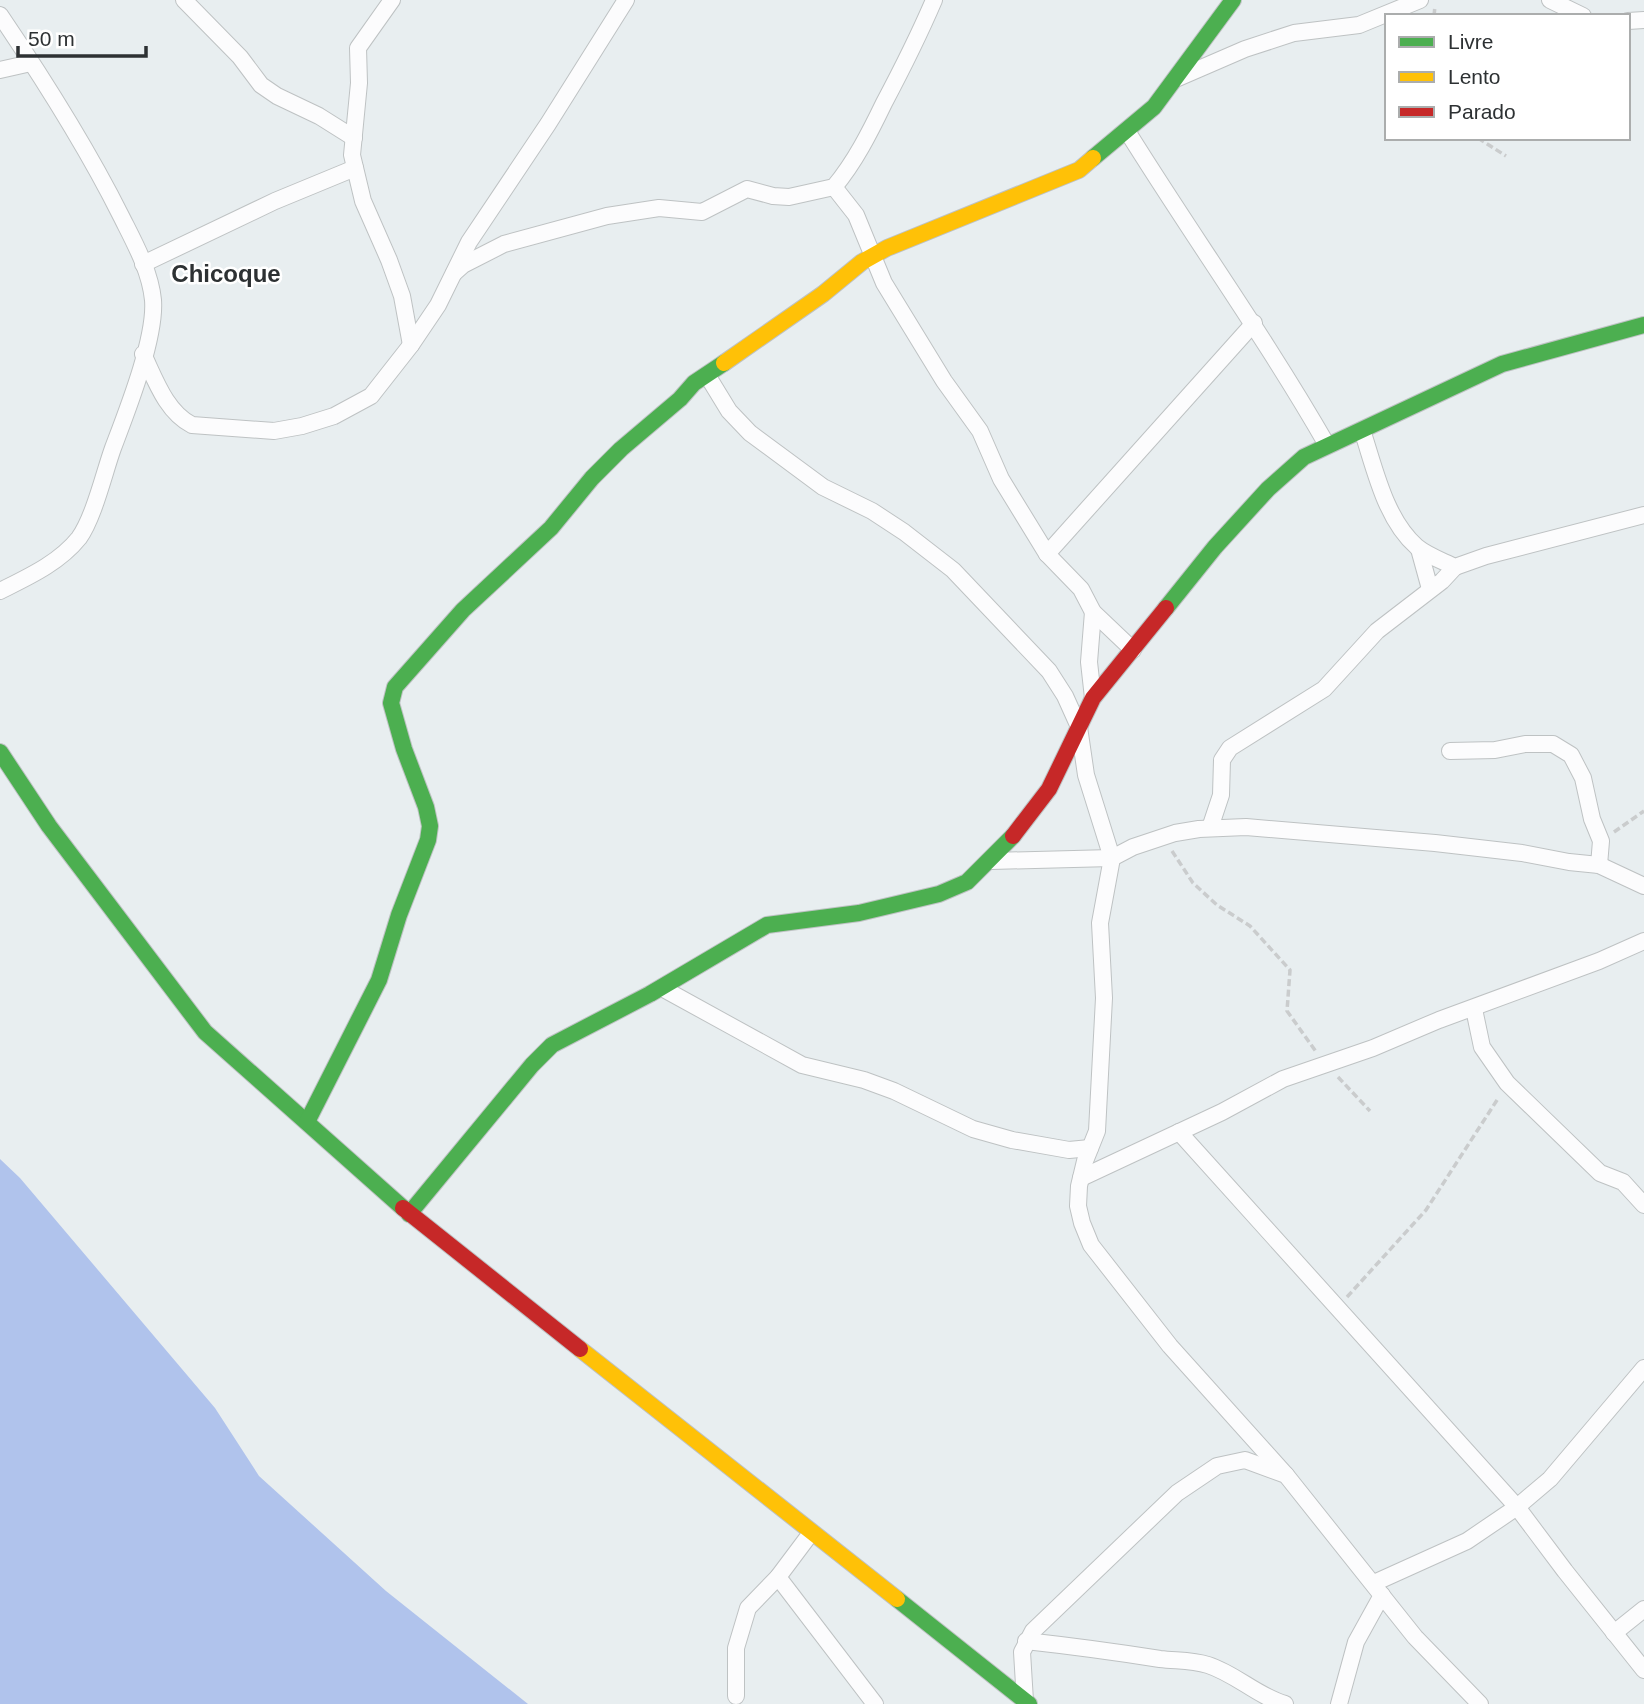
<svg xmlns="http://www.w3.org/2000/svg" width="1644" height="1704" font-family="Arial,sans-serif">
  <rect width="100%" height="100%" fill="#e8eef0"/>
  <path fill="#b0c3ec" d="M0 1159 20 1178 215 1408 259 1476 386 1591 528 1704H0Z"/>
  <g fill="none" stroke-linecap="round" stroke-linejoin="round">
    <defs>
      <g id="street">
        <path d="M184 0 240 57 261 85 277 96 319 116 354 138"/>
        <path d="M392 0 358 48 359 83 352 155 363 201 389 260 402 296 411 345"/>
        <path d="M1550 0 1583 16"/>
        <path d="M0 15C44 80 86 146 121 216 134 242 150 270 153 300 156 338 127 411 113 448 104 473 94 517 79 538 59 563 28 577 0 591"/>
        <path d="M1628 21 1644 20"/>
        <path d="M0 70 31 63"/>
        <path d="M1178 78 1245 49 1294 33 1359 25 1420 0"/>
        <path d="M1127 131C1193 237 1265 337 1327 445"/>
        <path d="M834 187 856 215 884 283 944 381 980 431 1001 479 1047 554 1081 589 1093 612 1133 650"/>
        <path d="M143 264 275 201 355 168"/>
        <path d="M454 273 463 265 504 244 607 216 659 208 702 212 747 189 773 196 789 197 834 187C855 162 870 132 884 103 902 69 919 35 934 0"/>
        <path d="M143 354C155 379 166 412 192 425L274 431 302 426 334 416 371 396 411 345 438 305 469 242 548 124 626 0"/>
        <path d="M707 375 729 411 750 433 823 487 872 511 904 532 953 570 1049 671 1065 696 1079 727 1086 775 1112 858 1100 923 1104 998 1097 1131 1085 1161 1079 1186 1078 1206 1082 1223 1091 1245 1170 1346 1286 1475"/>
        <path d="M1362 430C1375 469 1385 519 1417 547 1428 556 1443 561 1455 567L1486 556 1644 515"/>
        <path d="M1419 549 1430 589"/>
        <path d="M1047 554 1254 323"/>
        <path d="M1093 612 1089 662 1093 698"/>
        <path d="M1450 751 1495 750 1525 744H1553L1571 755 1583 778 1592 819 1601 841 1599 865"/>
        <path d="M1210 828 1221 795 1222 760 1230 748 1324 689 1377 631 1442 581 1455 567"/>
        <path d="M991 861 1112 858 1133 847 1175 833 1199 829 1246 827 1435 843 1522 853 1569 862 1599 865 1644 886"/>
        <path d="M662 988 802 1065 864 1080 894 1091 973 1129 1012 1140 1069 1150 1090 1148"/>
        <path d="M1474 1009 1482 1047 1507 1083 1600 1173 1623 1182 1644 1205"/>
        <path d="M1179 1132 1517 1507 1565 1571 1644 1670"/>
        <path d="M1081 1178 1222 1112 1283 1079 1373 1048 1439 1020 1599 961 1644 941"/>
        <path d="M778 1577 875 1704"/>
        <path d="M1374 1583 1467 1541 1517 1507 1550 1479 1644 1368"/>
        <path d="M1614 1633 1644 1609"/>
        <path d="M1026 1641C1071 1646 1116 1652 1160 1659 1177 1661 1192 1660 1208 1665 1236 1674 1257 1696 1285 1704"/>
        <path d="M736 1696V1648L748 1608 778 1577 811 1533"/>
        <path d="M1025 1701 1022 1652 1033 1631 1177 1493 1217 1466 1245 1460 1286 1475 1415 1637 1480 1704"/>
        <path d="M1339 1704 1356 1642 1382 1595"/>
      </g>
      <g id="fast">
        <path d="M1093 158 1154 107 1233 0"/>
        <path d="M1166 608 1215 547 1268 489 1304 457 1502 364 1644 325"/>
        <path d="M0 752 49 826 205 1032 403 1208"/>
        <path d="M307 1122 379 980 399 915 428 840 430 826 426 807 404 749 391 703 395 687 463 610 551 528 592 478 621 449 680 399 694 383 724 363"/>
        <path d="M409 1214 532 1065 552 1045 650 994 767 925 859 913 939 894 967 882 1013 836"/>
        <path d="M897 1599 1029 1704"/>
      </g>
      <g id="slow">
        <path d="M724 363 823 294 862 262 887 248 1079 170 1093 158"/>
        <path d="M580 1349 897 1599"/>
      </g>
      <g id="jam">
        <path d="M1013 836 1049 789 1093 698 1166 608"/>
        <path d="M403 1208 580 1349"/>
      </g>
    </defs>
    <use href="#street" stroke="#bec2c3" stroke-width="18"/>
    <use href="#fast" stroke="#bec2c3" stroke-width="18"/>
    <use href="#slow" stroke="#bec2c3" stroke-width="18"/>
    <use href="#jam" stroke="#bec2c3" stroke-width="18"/>
    <g stroke="#cacccd" stroke-width="3.5" stroke-dasharray="7 3.5" stroke-linecap="butt">
      <path d="M1434 16 1435 6"/>
      <path d="M1478 138 1506 156"/>
      <path d="M1614 832 1644 811"/>
      <path d="M1172 851 1193 883 1217 905 1250 926 1290 970 1287 1011 1317 1053"/>
      <path d="M1338 1077 1370 1111"/>
      <path d="M1347 1297 1426 1210 1499 1097"/>
    </g>
    <use href="#street" stroke="#fcfcfd" stroke-width="16"/>
    <use href="#fast" stroke="#4caf50" stroke-width="16"/>
    <use href="#slow" stroke="#ffc107" stroke-width="16"/>
    <use href="#jam" stroke="#c62828" stroke-width="16"/>
  </g>
  <g text-anchor="middle" stroke-width="5" stroke-linejoin="round" paint-order="stroke">
    <g font-size="24" font-weight="bold" fill="#2d3133" stroke="#fff">
      <text x="226" y="282">Chicoque</text>
    </g>
  </g>
  <rect x="1385" y="14" width="245" height="126" fill="#ffffff" stroke="#abadad" stroke-width="2"/>
  <rect x="1399" y="37" width="35" height="10" fill="#4caf50" stroke="#abadad" stroke-width="2"/>
  <text x="1448" y="49" font-size="21" fill="#2d3133">Livre</text>
  <rect x="1399" y="72" width="35" height="10" fill="#ffc107" stroke="#abadad" stroke-width="2"/>
  <text x="1448" y="84" font-size="21" fill="#2d3133">Lento</text>
  <rect x="1399" y="107" width="35" height="10" fill="#c62828" stroke="#abadad" stroke-width="2"/>
  <text x="1448" y="119" font-size="21" fill="#2d3133">Parado</text>
  <path d="M18 46v10h128v-10" fill="none" stroke="#2d3133" stroke-width="3.5"/>
  <text x="28" y="46" font-size="21" fill="#2d3133" stroke="#ffffff" stroke-width="5" paint-order="stroke">50 m</text>
</svg>
